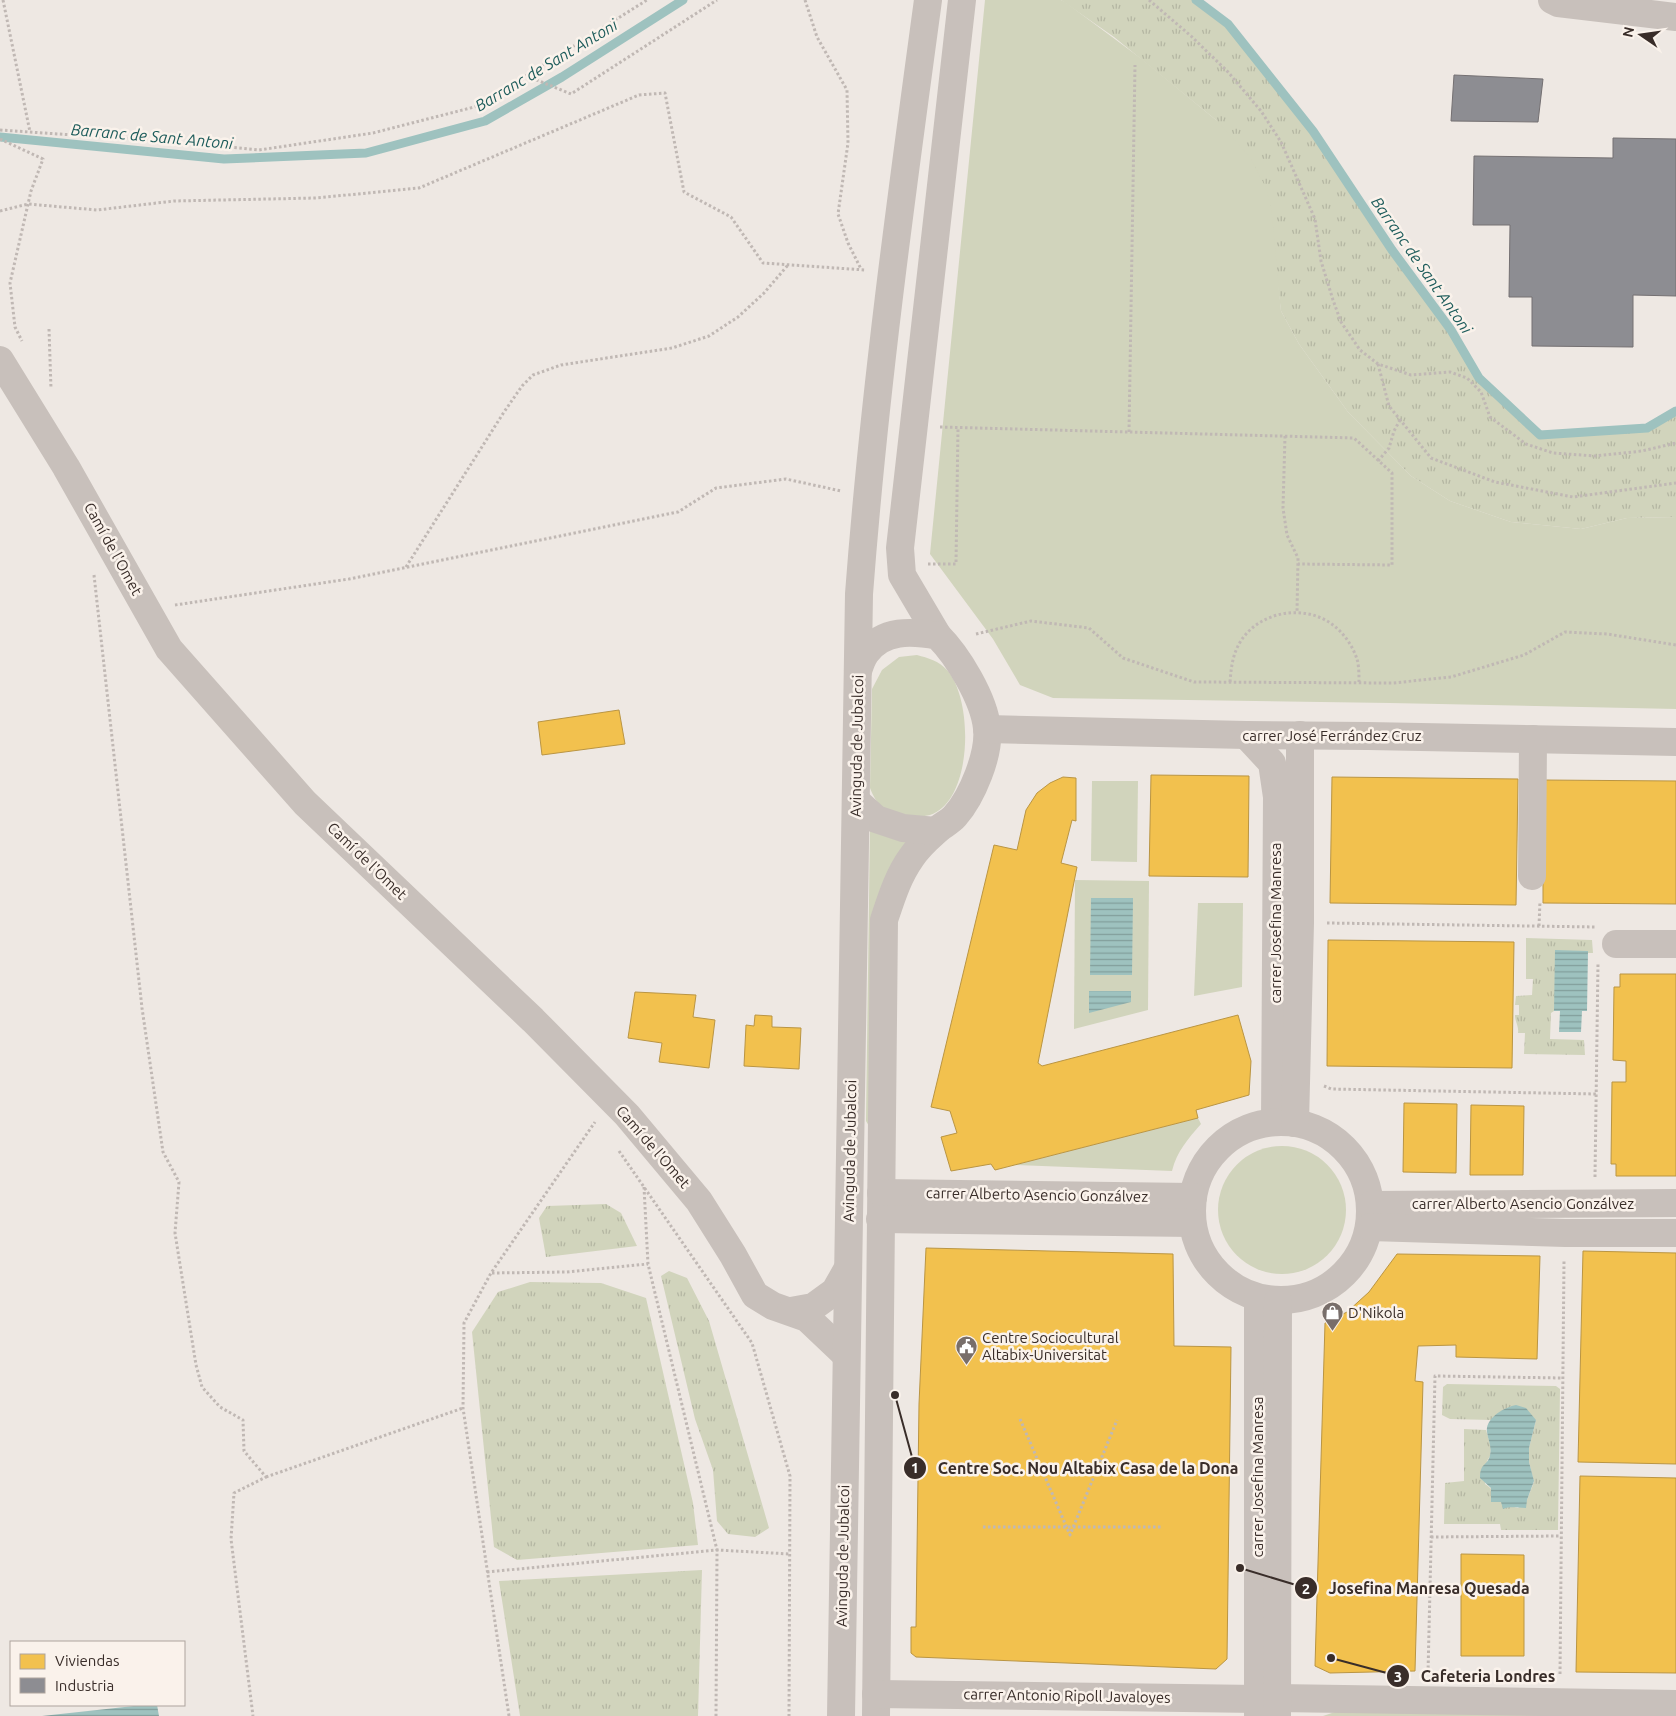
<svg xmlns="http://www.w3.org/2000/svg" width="1676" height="1716" font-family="Ubuntu,sans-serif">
  <defs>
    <pattern id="grass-tufts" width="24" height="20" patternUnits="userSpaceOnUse" patternTransform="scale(1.25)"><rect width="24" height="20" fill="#d1d4bc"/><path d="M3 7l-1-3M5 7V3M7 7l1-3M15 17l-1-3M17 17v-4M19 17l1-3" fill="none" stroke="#b4b6a2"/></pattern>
    <pattern id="water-rules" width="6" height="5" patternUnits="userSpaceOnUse" patternTransform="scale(1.25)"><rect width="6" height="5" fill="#9ec2bf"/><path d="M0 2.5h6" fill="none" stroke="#829e9b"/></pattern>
  </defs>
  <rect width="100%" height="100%" fill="#eee8e3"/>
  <g fill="url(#grass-tufts)">
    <path d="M1061 0H1196L1228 24 1313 131 1392 250 1451 330 1479 378 1540 435 1647 428 1676 411V517L1627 518 1581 529 1511 522 1450 501 1411 476 1348 412 1299 344 1281 311 1276 270 1216 120 1114 37Z"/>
    <path d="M1526 938 1592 940 1593 953H1587L1588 951 1554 1011 1551 1013 1550 1039 1584 1040 1585 1055 1524 1054 1525 1033H1518C1519 1026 1515 1022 1515 1015H1519V1005H1515L1516 996 1532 995 1533 979H1526Z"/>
    <path d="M606 1204 621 1213 637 1246 546 1257 539 1218 547 1206Z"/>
    <path d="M669 1271 687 1278 709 1321 769 1528 755 1537 728 1534 717 1521 713 1470 695 1419 661 1276Z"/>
    <path d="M530 1282 601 1283 646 1298 693 1503 698 1545 517 1560 494 1547 472 1332 498 1292Z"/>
    <path d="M1447 1384 1556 1386 1560 1389 1558 1530H1501L1500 1524H1444L1445 1483 1464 1481V1429L1486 1430 1491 1447 1490 1456 1487 1461 1485 1484C1500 1494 1497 1503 1518 1508L1527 1500 1534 1482 1529 1462V1448L1536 1420 1497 1414 1491 1420 1450 1419 1442 1415 1443 1387Z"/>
    <path d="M702 1570 698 1716H520L499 1581Z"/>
  </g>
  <g fill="#d1d4bc">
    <path d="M985 0H1061L1065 2 1143 60 1216 120 1250 157 1265 186 1271 206 1281 311 1299 344 1348 412 1411 476 1450 501 1511 522 1581 529 1627 518 1676 517V709L1390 703 1053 698 1020 685 993 639 930 554Z"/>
    <path d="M917 655C928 658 939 661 947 670 974 700 973 801 930 815 927 816 922 816 918 816 913 816 908 817 903 816 884 811 877 806 870 788L872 689 882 670 899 657Z"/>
    <path d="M1092 781H1138L1137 862 1091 861Z"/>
    <path d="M870 827 912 841 899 855 869 1126 866 1121Z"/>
    <path d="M1075 880 1149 881 1148 1010 1074 1029Z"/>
    <path d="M1198 903H1243L1242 987 1194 996Z"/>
    <path d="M1198 1118 1201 1124C1188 1139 1177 1151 1172 1171L1014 1165Z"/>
    <circle cx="1282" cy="1210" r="64"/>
    <path d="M1338 1711 1676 1716H1323Z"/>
  </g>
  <g fill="url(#water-rules)">
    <path d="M1091 898H1133L1132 975H1090Z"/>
    <path d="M1555 950 1588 951 1587 1011H1582L1581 1032H1559L1560 1011H1554Z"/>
    <path d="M1089 991H1131V1002L1089 1013Z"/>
    <path d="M1516 1405 1526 1408 1536 1420 1529 1448V1462L1534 1481 1527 1500 1526 1508C1517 1508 1511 1506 1503 1509L1501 1502H1491V1488L1480 1478C1480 1462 1488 1466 1490 1455 1492 1446 1488 1440 1487 1432 1485 1418 1505 1407 1516 1405Z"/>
    <path d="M143 1705H157L159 1716H42Z"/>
  </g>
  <g fill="#f2c14e" stroke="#ba9543">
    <path d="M619 710 625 744 542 755 538 722Z"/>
    <path d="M1151 775 1249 776 1248 877 1149 876Z"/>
    <path d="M1063 777 1076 778V821L1072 820 1061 863 1077 867 1038 1063 1042 1066 1238 1015 1251 1061 1249 1095 1196 1110 1198 1118 995 1170 991 1164 951 1171 941 1137 957 1133 950 1111 931 1107 994 845 1017 850 1026 810 1037 793 1050 783Z"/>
    <path d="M1332 777 1518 779 1516 905 1330 903Z"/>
    <path d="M1543 780 1676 781V904L1543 903Z"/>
    <path d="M1328 940 1514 942 1512 1068 1327 1066Z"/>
    <path d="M1620 974H1676V1176H1616V1164H1611L1612 1082H1626V1061L1613 1060 1614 987H1620Z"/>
    <path d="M635 992 696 995 693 1017 715 1020 709 1068 659 1062 662 1043 628 1038Z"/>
    <path d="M755 1015 772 1016V1027L801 1028 799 1069 744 1066 746 1025 754 1026Z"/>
    <path d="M1404 1103 1457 1104 1456 1173 1403 1172Z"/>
    <path d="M1471 1105 1524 1106 1523 1175H1470Z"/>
    <path d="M926 1248 1173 1254 1174 1346 1231 1347 1227 1659 1216 1669 916 1657 911 1653V1627H916L919 1404Z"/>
    <path d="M1583 1251 1676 1253V1464L1578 1462Z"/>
    <path d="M1397 1254 1540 1256 1537 1359 1456 1357V1345L1418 1346 1415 1381 1423 1382 1415 1671 1330 1673 1315 1666 1325 1323 1347 1312 1369 1292Z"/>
    <path d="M1580 1476 1676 1478V1673L1576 1672Z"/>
    <path d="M1461 1554 1524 1555V1656H1461Z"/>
  </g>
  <g fill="#8d8d92" stroke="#747072">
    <path d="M1454 75 1543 79 1538 122 1451 121Z"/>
    <path d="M1613 138 1676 139V296L1633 295V347L1532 346V297H1509L1510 225H1473L1474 156 1613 158Z"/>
  </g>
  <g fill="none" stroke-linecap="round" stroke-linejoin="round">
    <g stroke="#9ec2bf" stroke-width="9">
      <path d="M1196 0 1228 24 1313 131 1392 250 1451 330 1479 378 1540 435 1647 428 1676 411"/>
      <path d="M0 137 224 159 366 153 485 121 562 77 683 0"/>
    </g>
    <g stroke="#c0b8b4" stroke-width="3" stroke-dasharray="2.5 2.5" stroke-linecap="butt">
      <path d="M3 0 30 132"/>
      <path d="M805 0 817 37 847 90 848 143 838 214 848 243 861 269"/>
      <path d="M1149 0 1191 36 1228 72 1261 111 1281 142 1315 219 1321 261 1333 300 1341 322 1360 350 1378 364 1411 375 1450 372 1467 378 1481 392 1490 417 1526 444 1553 453 1595 456 1642 451 1676 443"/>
      <path d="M527 76 571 94 717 0"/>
      <path d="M0 130 190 143 259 150 373 133 478 106 647 0"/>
      <path d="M0 139 43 159 31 191 10 283 15 327 22 341"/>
      <path d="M0 211 28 204 97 210 174 201 316 198 419 188 639 95 665 93 684 192 731 217 763 263 865 270"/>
      <path d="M49 329 51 389"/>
      <path d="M1378 364 1389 406 1431 458 1495 482 1573 497 1676 483"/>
      <path d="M940 427 1354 438 1392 473V565L1298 564"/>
      <path d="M1129 432 1135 65"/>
      <path d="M1285 436 1283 508 1287 535 1298 558 1297 612"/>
      <path d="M1378 461 1389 448 1394 431 1400 420"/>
      <path d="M928 564H956L958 427"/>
      <path d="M406 567 504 412 522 386 533 375 561 365 672 348 709 336 738 317 764 293 788 265"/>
      <path d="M94 575 142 1008 163 1152 179 1182 175 1233 196 1365 202 1387 220 1407 243 1420 244 1451 266 1477 234 1493 231 1539 253 1716"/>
      <path d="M175 605 349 579 678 512 716 488 786 479 841 491"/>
      <path d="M976 634 1031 621 1089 628 1123 658 1194 682 1393 683 1451 677 1524 655 1565 632 1607 634 1676 645"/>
      <path d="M1230 682C1231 670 1232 659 1237 648 1252 615 1296 603 1327 621 1341 629 1352 644 1357 659 1359 666 1359 675 1359 682"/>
      <path d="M1327 923 1596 927"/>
      <path d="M1539 926 1540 901"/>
      <path d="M1324 1086 1331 1089 1596 1094"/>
      <path d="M619 1151 752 1343 790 1476 789 1716"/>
      <path d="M1595 1177 1598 963"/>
      <path d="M644 1187 648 1264 717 1550 716 1716"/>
      <path d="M492 1273 566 1272 648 1264"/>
      <path d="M1020 1419 1070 1535 1117 1420"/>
      <path d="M266 1477 463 1408"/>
      <path d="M983 1527H1162"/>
      <path d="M1431 1537 1561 1536"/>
      <path d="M487 1572 717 1550 790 1554"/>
      <path d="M1428 1673 1435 1376 1562 1378"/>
      <path d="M1560 1674 1564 1261"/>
      <path d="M509 1716 463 1408 464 1323 491 1273 595 1122"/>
    </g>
    <g stroke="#c8c0bb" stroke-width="28">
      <path d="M1552 0 1558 3 1676 17"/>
      <path d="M0 360 66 467 169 649 305 803 533 1020 627 1115 699 1201 733 1255 755 1295 773 1306 807 1318 846 1355"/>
      <path d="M938 636 902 575 900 548 962 0"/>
      <path d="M858 671C860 665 862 658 866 653 883 629 912 631 938 636 958 656 984 699 987 728 990 754 972 797 955 816 949 823 940 826 934 833 926 840 917 849 911 858 898 876 891 899 884 920L876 1716"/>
      <path d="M987 729 1246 735 1368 736 1676 742"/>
      <path d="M1246 735 1272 763 1277 797 1275 1122"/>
      <path d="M856 801 876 819 903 828 936 831"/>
      <path d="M1532 876 1533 739"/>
      <path d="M1616 944H1676"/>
      <circle cx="1281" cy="1211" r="89"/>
      <path d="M1295 1123 1300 923V735"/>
      <path d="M881 1193 1193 1197"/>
      <path d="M1371 1205 1676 1203"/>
      <path d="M880 1219 1192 1223"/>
      <path d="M1370 1227 1565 1233H1676"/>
      <path d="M791 1311 813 1307 835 1291 848 1268"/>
      <path d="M876 1694 1258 1699"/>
      <path d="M1277 1698 1676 1704"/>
      <path d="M841 1716 859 594C874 395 901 198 928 0"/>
      <path d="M1258 1716V1298"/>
      <path d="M1277 1716 1278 1301"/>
    </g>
  </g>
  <defs>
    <symbol id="shop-pin" viewBox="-11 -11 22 30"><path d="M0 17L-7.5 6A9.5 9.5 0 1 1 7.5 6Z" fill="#786e6a" stroke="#faf2eb"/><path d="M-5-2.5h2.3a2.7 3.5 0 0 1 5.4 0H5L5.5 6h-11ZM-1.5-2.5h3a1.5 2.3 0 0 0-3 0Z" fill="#fff"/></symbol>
    <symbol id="civic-pin" viewBox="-11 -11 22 30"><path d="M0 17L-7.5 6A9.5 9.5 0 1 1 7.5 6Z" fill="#786e6a" stroke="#faf2eb"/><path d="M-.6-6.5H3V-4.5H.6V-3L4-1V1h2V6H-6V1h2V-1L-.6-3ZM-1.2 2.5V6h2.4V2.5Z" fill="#fff"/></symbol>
  </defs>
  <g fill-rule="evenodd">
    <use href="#shop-pin" x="1320" y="1300" width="25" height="34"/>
    <use href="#civic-pin" x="954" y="1334" width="25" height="34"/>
  </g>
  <g text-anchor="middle" stroke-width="5" stroke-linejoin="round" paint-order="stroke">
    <g font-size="15" fill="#392d29" stroke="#faf2eb">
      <text transform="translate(113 549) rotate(61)" y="5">Camí de l'Omet</text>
      <text x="1332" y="741">carrer José Ferrández Cruz</text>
      <text transform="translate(857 746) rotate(-89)" y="5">Avinguda de Jubalcoi</text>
      <text transform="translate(367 861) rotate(44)" y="5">Camí de l'Omet</text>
      <text transform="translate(1276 923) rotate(-90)" y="5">carrer Josefina Manresa</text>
      <text transform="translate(653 1147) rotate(49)" y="5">Camí de l'Omet</text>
      <text transform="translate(850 1151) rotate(-89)" y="5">Avinguda de Jubalcoi</text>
      <text transform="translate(1037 1195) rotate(1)" y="5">carrer Alberto Asencio Gonzálvez</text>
      <text x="1523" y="1209">carrer Alberto Asencio Gonzálvez</text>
      <text transform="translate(1258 1477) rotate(-90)" y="5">carrer Josefina Manresa</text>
      <text transform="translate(843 1556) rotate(-89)" y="5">Avinguda de Jubalcoi</text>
      <text transform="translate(1067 1696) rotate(1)" y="5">carrer Antonio Ripoll Javaloyes</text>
    </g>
    <g font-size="15" fill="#392d29" stroke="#faf2eb" text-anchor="start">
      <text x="1348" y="1318">D'Nikola</text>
      <text x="982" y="1343">Centre Sociocultural<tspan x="982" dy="17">Altabix-Universitat</tspan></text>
    </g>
    <g font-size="16" font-style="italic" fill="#1d5c5b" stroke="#faf2eb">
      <text transform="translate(546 65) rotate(-31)" y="6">Barranc de Sant Antoni</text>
      <text transform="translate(152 136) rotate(5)" y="6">Barranc de Sant Antoni</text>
      <text transform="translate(1422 265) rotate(55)" y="6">Barranc de Sant Antoni</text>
    </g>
  </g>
  <path fill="none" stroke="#392d29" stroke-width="2" d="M895 1395L915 1468M1240 1568L1306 1588M1331 1658L1398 1676"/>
  <g fill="#392d29" stroke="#faf2eb" stroke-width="2">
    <circle cx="895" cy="1395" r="5"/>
    <circle cx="1240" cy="1568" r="5"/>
    <circle cx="1331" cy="1658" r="5"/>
    <circle cx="915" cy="1468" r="12"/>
    <circle cx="1306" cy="1588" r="12"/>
    <circle cx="1398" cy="1676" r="12"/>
  </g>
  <g font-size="15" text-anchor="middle" font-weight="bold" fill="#fff">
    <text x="915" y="1473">1</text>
    <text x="1306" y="1594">2</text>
    <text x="1398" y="1682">3</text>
  </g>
  <g font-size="16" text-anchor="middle" font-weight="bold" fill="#392d29" stroke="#faf2eb" stroke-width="5" stroke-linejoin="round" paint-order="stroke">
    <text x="1088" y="1474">Centre Soc. Nou Altabix Casa de la Dona</text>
    <text x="1429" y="1594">Josefina Manresa Quesada</text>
    <text x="1488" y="1682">Cafeteria Londres</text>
  </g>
  <rect x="10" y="1641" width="175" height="65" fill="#faf2eb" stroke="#ada39d"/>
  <rect x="20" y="1654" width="25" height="15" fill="#f2c14e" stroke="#ada39d"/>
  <text x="55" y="1666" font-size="15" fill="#392d29">Viviendas</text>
  <rect x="20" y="1678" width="25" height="15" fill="#8d8d92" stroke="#ada39d"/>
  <text x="55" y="1691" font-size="15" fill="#392d29">Industria</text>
  <g transform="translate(1641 35) rotate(283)" stroke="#faf2eb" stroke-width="4" paint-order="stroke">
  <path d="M0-4L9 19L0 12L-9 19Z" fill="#392d29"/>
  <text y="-8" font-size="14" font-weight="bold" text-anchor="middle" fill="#392d29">N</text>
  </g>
</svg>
